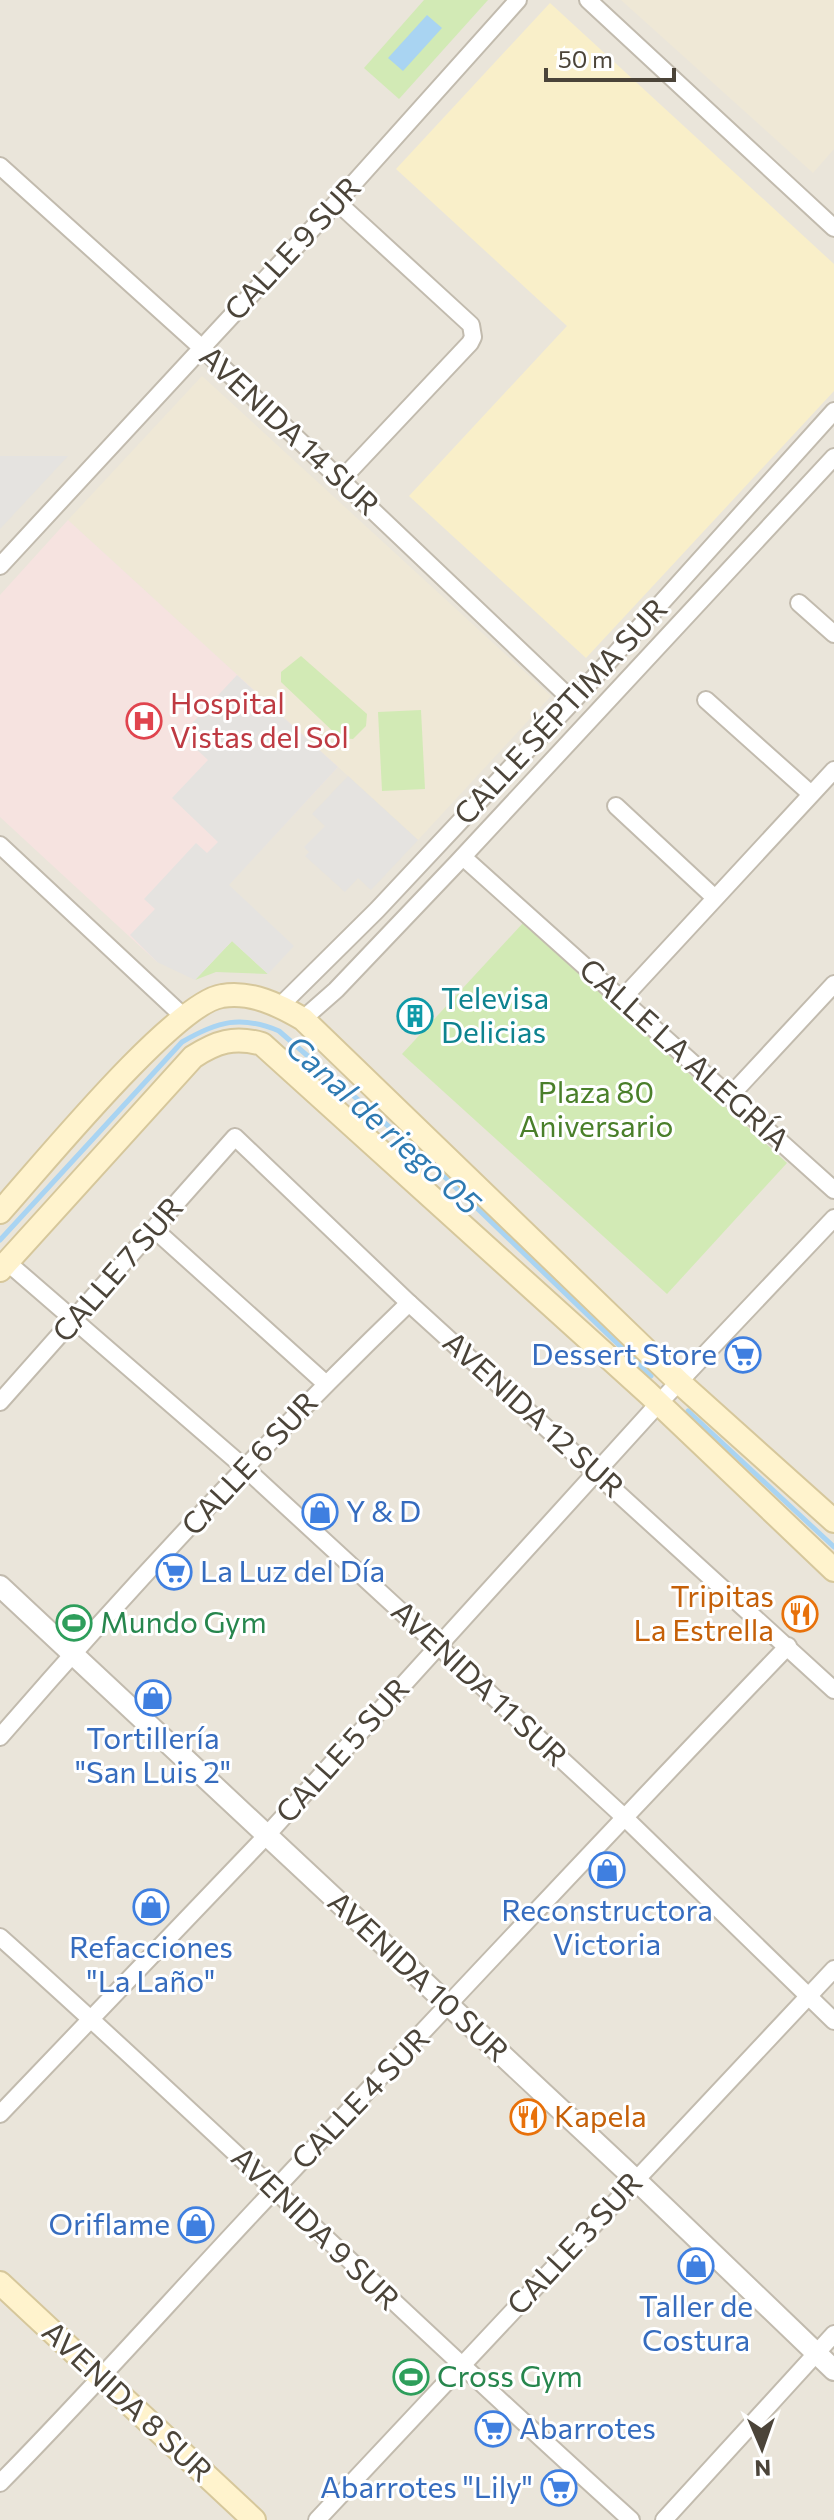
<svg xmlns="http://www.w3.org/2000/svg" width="834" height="2520" font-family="Commissioner,sans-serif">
  <rect width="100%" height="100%" fill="#f6f3ec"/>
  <rect fill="#eae5da" x="0" y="0" width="834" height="2520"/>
  <g fill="#efe8d6">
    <path d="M621 0H834V149L813 173Z"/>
    <path d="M202 376 551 696 418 840 68 520Z"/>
  </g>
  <path fill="#f6e3e0" d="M68 520 338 767 157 962 0 817V595Z"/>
  <g fill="#d2eab5">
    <path d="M424 0H488L399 99 364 68Z"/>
    <path d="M301 656 367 714 366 726 353 739 340 738 281 682V672Z"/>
    <path d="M421 710 425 789 382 791 378 712Z"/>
    <path d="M523 923 787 1163 667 1294 402 1054Z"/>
    <path d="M232 941 268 974 216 972 195 980Z"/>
  </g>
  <path fill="#f9efc9" d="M550 3 834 264V391L586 658 409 496 567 326 396 169Z"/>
  <g fill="#e5e3e0">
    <path d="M0 456H68L0 529Z"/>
    <path d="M237 675 338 767 229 885 294 946 268 974 232 941 195 980 157 962 130 935 155 909 144 899 196 843 207 853 218 842 172 798 208 760 181 735Z"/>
    <path d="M348 776 418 840 371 890 358 878 345 892 305 856 309 852 304 847 325 826 312 814Z"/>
  </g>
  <path fill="#a9d4f2" d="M427 15 442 28 403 71 388 58Z"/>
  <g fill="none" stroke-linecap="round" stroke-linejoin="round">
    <g stroke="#a9d4f2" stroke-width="5">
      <path d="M0 1240 182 1042C218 1021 241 1015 279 1031L425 1158 651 1376"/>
      <path d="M688 1411 834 1547"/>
    </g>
    <defs>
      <g id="minor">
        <path d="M588 0 834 228"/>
        <path d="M0 166 202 348 573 701"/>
        <path d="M337 202 471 325 473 337 470 343 341 480"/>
        <path d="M0 566 337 202 518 0"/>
        <path d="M799 603 834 634"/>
        <path d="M706 700 811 794"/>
        <path d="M616 806 715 898"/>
        <path d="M0 845 183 1016"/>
        <path d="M463 857 834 1190"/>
        <path d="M623 998 834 770"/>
        <path d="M280 1006 377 910 573 701 834 411"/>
        <path d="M303 1019 336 990 457 863 834 457"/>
        <path d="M730 1096 834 984"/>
        <path d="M154 1229 325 1383"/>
        <path d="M7 1262 246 1469 623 1816 834 2021"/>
        <path d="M0 1402 235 1137 409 1303 834 1690"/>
        <path d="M0 1737C130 1587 266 1441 409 1303"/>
        <path d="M0 1937C214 2128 418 2329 631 2520"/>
        <path d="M0 2114 266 1836 659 1403 834 1218"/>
        <path d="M0 2483C95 2387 184 2285 277 2187 447 2006 616 1825 788 1646"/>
        <path d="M317 2520 834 1969"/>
        <path d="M664 2520 834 2334"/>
      </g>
      <path id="tertiary" d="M0 1586 636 2180 834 2370"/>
      <g id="secondary">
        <path d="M0 1212C39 1169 174 1003 222 996 251 991 279 1005 303 1019L679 1382 834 1521"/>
        <path d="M0 1270 193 1057C216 1042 234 1036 262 1044L648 1393 834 1570"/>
        <path d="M0 2283 254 2520"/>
      </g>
    </defs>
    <use href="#minor" stroke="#c2bbae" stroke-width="20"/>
    <use href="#tertiary" stroke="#c2bbae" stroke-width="24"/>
    <use href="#secondary" stroke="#d6c79b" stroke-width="26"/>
    <use href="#minor" stroke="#fff" stroke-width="16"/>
    <use href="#tertiary" stroke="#fff" stroke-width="20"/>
    <use href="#secondary" stroke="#fff3cd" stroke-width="22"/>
  </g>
  <defs>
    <symbol id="hospital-ring" viewBox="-11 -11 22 22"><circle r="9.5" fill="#fff" stroke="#e0444e" stroke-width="1.5"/><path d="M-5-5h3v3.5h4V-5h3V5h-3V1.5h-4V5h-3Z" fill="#e0444e"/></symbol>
    <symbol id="building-ring" viewBox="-11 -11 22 22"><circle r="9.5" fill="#fff" stroke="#0f9aa8" stroke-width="1.5"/><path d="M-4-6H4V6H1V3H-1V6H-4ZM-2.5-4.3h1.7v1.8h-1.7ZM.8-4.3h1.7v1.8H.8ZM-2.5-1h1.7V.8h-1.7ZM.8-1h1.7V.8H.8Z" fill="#0f9aa8"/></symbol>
    <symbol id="supermarket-ring" viewBox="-11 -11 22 22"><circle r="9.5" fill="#fff" stroke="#3f7fe0" stroke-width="1.5"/><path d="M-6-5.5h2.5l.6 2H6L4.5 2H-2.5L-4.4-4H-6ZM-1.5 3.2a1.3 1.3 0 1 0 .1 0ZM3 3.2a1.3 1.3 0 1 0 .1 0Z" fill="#3f7fe0"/></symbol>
    <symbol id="shop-ring" viewBox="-11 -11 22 22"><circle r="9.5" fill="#fff" stroke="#3f7fe0" stroke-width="1.5"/><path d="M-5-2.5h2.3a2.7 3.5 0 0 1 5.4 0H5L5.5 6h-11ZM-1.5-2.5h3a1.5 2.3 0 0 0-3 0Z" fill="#3f7fe0"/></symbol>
    <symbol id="restaurant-ring" viewBox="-11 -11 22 22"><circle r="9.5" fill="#fff" stroke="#e8710a" stroke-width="1.5"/><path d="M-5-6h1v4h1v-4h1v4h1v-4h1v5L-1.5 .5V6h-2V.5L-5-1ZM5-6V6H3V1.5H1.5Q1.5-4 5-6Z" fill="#e8710a"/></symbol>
    <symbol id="stadium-ring" viewBox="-11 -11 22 22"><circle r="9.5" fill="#fff" stroke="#2e9e5b" stroke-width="1.5"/><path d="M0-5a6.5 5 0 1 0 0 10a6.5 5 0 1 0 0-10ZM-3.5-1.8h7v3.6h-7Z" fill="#2e9e5b"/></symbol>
  </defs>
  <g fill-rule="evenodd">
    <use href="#hospital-ring" x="124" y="701" width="40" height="40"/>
    <use href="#building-ring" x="395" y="996" width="40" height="40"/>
    <use href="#supermarket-ring" x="723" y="1335" width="40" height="40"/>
    <use href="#shop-ring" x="300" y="1492" width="40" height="40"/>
    <use href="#supermarket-ring" x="154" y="1552" width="40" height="40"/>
    <use href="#restaurant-ring" x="780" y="1594" width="40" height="40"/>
    <use href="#stadium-ring" x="54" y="1603" width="40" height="40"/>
    <use href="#shop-ring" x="133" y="1678" width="40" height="40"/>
    <use href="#shop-ring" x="587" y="1850" width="40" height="40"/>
    <use href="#shop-ring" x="131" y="1887" width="40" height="40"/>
    <use href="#restaurant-ring" x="508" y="2097" width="40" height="40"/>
    <use href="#shop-ring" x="176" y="2205" width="40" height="40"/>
    <use href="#shop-ring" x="676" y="2246" width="40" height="40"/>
    <use href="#stadium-ring" x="391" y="2357" width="40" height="40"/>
    <use href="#supermarket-ring" x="473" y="2409" width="40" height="40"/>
    <use href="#supermarket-ring" x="539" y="2468" width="40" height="40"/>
  </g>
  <g text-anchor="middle" stroke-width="6" stroke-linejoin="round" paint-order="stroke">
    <g font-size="30" fill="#4b4439" stroke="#fff">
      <text transform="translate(293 249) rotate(-47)" y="10">CALLE 9 SUR</text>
      <text transform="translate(289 431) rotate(43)" y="10">AVENIDA 14 SUR</text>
      <text transform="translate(561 712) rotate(-47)" y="10">CALLE SÉPTIMA SUR</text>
      <text transform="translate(684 1055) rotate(42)" y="10">CALLE LA ALEGRÍA</text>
      <text transform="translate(118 1270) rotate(-49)" y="10">CALLE 7 SUR</text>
      <text transform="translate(533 1415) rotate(42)" y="10">AVENIDA 12 SUR</text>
      <text transform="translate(250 1464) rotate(-47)" y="10">CALLE 6 SUR</text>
      <text transform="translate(479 1684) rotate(43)" y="10">AVENIDA 11 SUR</text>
      <text transform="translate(343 1751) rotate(-48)" y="10">CALLE 5 SUR</text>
      <text transform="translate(418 1977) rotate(43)" y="10">AVENIDA 10 SUR</text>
      <text transform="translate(361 2099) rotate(-46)" y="10">CALLE 4 SUR</text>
      <text transform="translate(315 2229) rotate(44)" y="10">AVENIDA 9 SUR</text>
      <text transform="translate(575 2244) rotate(-47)" y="10">CALLE 3 SUR</text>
      <text transform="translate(127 2402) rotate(43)" y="10">AVENIDA 8 SUR</text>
    </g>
    <g font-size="30" fill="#be3a42" stroke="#fff" text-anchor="start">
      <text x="170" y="714">Hospital<tspan x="170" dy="34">Vistas del Sol</tspan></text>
    </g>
    <g font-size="30" fill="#0d838f" stroke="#fff" text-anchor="start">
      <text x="441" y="1009">Televisa<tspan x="441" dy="34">Delicias</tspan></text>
    </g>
    <g font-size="30" fill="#4a7f2a" stroke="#fff">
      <text x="596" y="1103">Plaza 80<tspan x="596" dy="34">Aniversario</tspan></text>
    </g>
    <g font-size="30" fill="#366cbe" stroke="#fff">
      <text x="717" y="1365" text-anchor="end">Dessert Store</text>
      <text x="346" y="1522" text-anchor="start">Y &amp; D</text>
      <text x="200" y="1582" text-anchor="start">La Luz del Día</text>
      <text x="153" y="1749">Tortillería<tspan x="153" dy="34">"San Luis 2"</tspan></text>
      <text x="607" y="1921">Reconstructora<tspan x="607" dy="34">Victoria</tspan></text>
      <text x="151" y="1958">Refacciones<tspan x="151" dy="34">"La Laño"</tspan></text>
      <text x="170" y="2235" text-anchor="end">Oriflame</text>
      <text x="696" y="2317">Taller de<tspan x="696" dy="34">Costura</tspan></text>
      <text x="519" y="2439" text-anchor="start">Abarrotes</text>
      <text x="533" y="2498" text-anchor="end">Abarrotes "Lily"</text>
    </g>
    <g font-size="30" fill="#c56008" stroke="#fff" text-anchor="end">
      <text x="774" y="1607">Tripitas<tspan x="774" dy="34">La Estrella</tspan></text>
      <text x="554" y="2127" text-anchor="start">Kapela</text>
    </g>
    <g font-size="30" fill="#27864d" stroke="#fff" text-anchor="start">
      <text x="100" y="1633">Mundo Gym</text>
      <text x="437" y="2387">Cross Gym</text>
    </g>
    <g font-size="32" font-style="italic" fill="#2e7ab2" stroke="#fff">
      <text transform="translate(383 1125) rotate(42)" y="11">Canal de riego 05</text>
    </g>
  </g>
  <g transform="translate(762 2448) rotate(178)" stroke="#ffffff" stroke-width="6" paint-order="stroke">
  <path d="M0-6L14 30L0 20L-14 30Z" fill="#4b4439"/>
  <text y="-12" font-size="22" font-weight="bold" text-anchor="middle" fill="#4b4439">N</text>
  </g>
  <path d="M546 68v12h128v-12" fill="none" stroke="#4b4439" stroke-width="4"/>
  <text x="558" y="68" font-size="24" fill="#4b4439" stroke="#ffffff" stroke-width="6" paint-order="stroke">50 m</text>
</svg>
